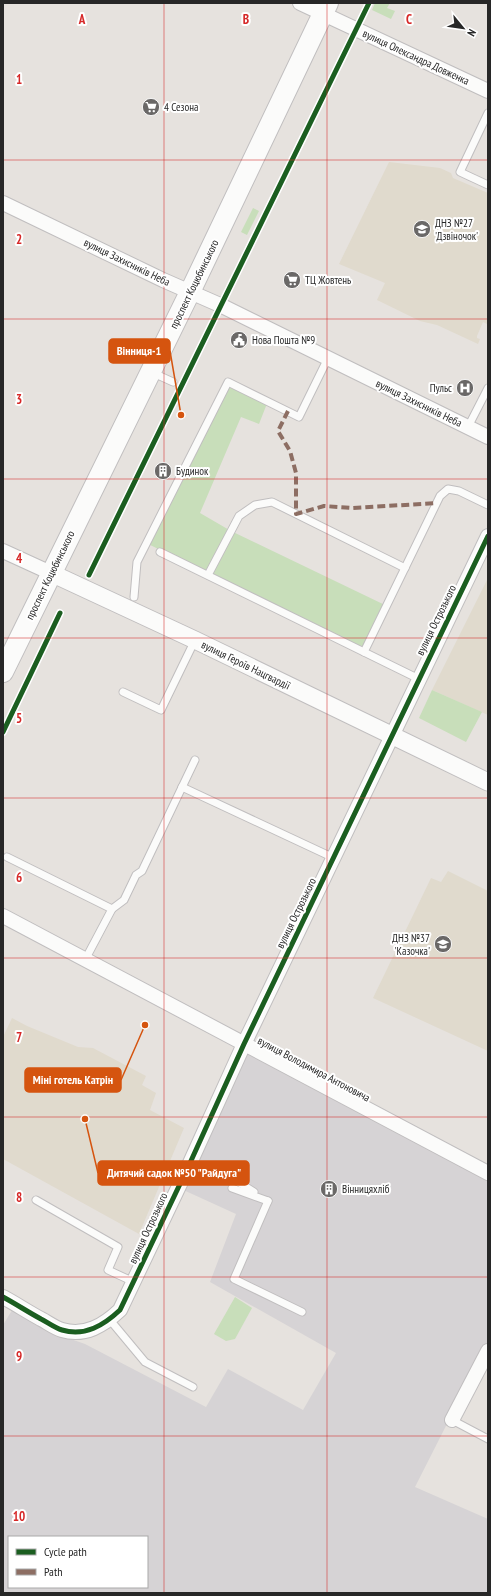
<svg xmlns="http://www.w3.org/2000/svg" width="491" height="1596" font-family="'PT Sans Narrow',sans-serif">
  <rect width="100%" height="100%" fill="#e6e2de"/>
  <path fill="#d6d3d5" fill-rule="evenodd" d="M245 1045 488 1179V1343L415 1487 488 1519V1593H3V1325L14 1307 62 1336 85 1344 206 1407 228 1369 303 1410 336 1353 210 1282 236 1214 179 1188ZM9 1537H147V1587H9Z"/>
  <g fill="#e0dacd">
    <path d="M389 162 440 168 451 173 453 178 488 193V322L487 324 483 322 477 336V338L480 339 478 344 437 325 420 321 377 300 385 283 339 264Z"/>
    <path d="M488 578V715L432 690Z"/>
    <path d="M448 871 488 891V1051L373 998 431 878 441 882Z"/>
    <path d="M12 1018 27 1026 78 1047 93 1048 146 1076 142 1085 156 1093 150 1110 184 1128 139 1234 3 1159V1037Z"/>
  </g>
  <g fill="#c8deba">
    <path d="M375 3H390L387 8 395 11 391 19 372 10Z"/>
    <path d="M253 208 259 211 247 235 241 232Z"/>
    <path d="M228 382 268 401 259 424 241 417 200 513 231 531 387 606 365 649 146 543Z"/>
    <path d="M432 690 482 712 466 742 419 718Z"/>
    <path d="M235 1297 252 1308 235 1339 226 1341 214 1334Z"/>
  </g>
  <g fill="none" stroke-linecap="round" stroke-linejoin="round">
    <defs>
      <g id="service">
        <path d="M488 113 460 172 488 185"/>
        <path d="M151 372 173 382"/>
        <path d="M468 427 488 388"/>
        <path d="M160 552 419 679"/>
        <path d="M208 575 239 516 255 505 272 502 405 568"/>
        <path d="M134 597 137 562 228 382 299 417 328 358"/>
        <path d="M364 652 440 496 448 489 459 491 488 505"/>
        <path d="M123 692 161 710 195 640"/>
        <path d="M182 787 334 858"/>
        <path d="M7 857 112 909"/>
        <path d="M85 960 112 909 124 900 136 875 142 871 195 760"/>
        <path d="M190 1163 210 1177"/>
        <path d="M198 1166 213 1170"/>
        <path d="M235 1180 254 1192"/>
        <path d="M232 1188 268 1201"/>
        <path d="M36 1200 118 1247 108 1270 134 1282"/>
        <path d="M268 1201 234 1279 302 1312"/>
        <path d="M110 1320 145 1362 193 1387"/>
        <path d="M452 1420 488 1439"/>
      </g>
      <g id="minor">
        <path d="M300 3 488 91"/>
        <path d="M3 203 163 280 220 305 488 437"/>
        <path d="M3 551 51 573"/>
        <path d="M3 916 488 1173"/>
        <path d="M3 1297C16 1304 28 1312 41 1319 47 1322 55 1328 62 1330 85 1337 104 1325 120 1310L190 1163 244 1044 488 536"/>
        <path d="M452 1420 488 1351"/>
      </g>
      <path id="tertiary" d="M51 573 195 640 488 782"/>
      <path id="secondary" d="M3 672 190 292 328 3"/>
    </defs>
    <use href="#service" stroke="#c0bebf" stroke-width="9"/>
    <use href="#minor" stroke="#c0bebf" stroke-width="16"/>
    <use href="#tertiary" stroke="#c0bebf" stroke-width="19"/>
    <use href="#secondary" stroke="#c0bebf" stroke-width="22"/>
    <use href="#service" stroke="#fbfbfa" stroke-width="7"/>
    <use href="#minor" stroke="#fbfbfa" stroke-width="14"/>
    <use href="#tertiary" stroke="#fbfbfa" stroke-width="17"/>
    <use href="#secondary" stroke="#fbfbfa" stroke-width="20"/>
    <path stroke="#8d6e63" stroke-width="4" stroke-dasharray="8 4" stroke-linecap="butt" d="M288 411 278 431 290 451 296 473V514L324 506 353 508 437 503"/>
    <defs>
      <g id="cycleway">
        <path d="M89 575 369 3"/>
        <path d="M3 732 60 613"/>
        <path d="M3 1297C16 1304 28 1312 41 1319 47 1322 55 1328 62 1330 85 1337 104 1325 120 1310L190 1163 244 1044 488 536"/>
      </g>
    </defs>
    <use href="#cycleway" stroke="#fff" stroke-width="8"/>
    <use href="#cycleway" stroke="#1b5e20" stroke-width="5"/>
  </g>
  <path fill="none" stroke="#d62828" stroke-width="1" stroke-opacity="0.55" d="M164 3V1593M327 3V1593M3 160H488M3 319H488M3 479H488M3 638H488M3 798H488M3 958H488M3 1117H488M3 1277H488M3 1436H488"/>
  <defs>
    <symbol id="supermarket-disc" viewBox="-11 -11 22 22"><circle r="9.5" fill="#6a6867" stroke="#fff"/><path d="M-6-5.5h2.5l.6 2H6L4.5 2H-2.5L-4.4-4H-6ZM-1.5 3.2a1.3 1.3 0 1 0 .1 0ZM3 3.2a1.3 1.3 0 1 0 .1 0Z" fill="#fff"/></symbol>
    <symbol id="school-disc" viewBox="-11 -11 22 22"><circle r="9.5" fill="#6a6867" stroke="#fff"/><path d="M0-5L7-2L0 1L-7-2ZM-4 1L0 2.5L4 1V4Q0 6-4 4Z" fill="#fff"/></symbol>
    <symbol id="civic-disc" viewBox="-11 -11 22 22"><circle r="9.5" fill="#6a6867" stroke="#fff"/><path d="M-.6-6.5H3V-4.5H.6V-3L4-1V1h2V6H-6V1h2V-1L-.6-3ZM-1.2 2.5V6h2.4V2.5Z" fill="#fff"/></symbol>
    <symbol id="hospital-disc" viewBox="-11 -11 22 22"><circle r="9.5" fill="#6a6867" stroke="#fff"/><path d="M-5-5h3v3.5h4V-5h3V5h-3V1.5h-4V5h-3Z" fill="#fff"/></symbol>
    <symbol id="building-disc" viewBox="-11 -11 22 22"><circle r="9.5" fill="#6a6867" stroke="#fff"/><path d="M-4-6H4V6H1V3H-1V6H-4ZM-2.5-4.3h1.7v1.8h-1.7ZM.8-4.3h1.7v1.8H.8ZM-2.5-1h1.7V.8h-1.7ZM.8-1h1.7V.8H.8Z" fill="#fff"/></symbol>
  </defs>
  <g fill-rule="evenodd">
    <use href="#supermarket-disc" x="141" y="97" width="20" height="20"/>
    <use href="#school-disc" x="412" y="219" width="20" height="20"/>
    <use href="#supermarket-disc" x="282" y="270" width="20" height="20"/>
    <use href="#civic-disc" x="229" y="330" width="20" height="20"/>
    <use href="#hospital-disc" x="455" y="378" width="20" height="20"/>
    <use href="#building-disc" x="153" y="461" width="20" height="20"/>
    <use href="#school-disc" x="433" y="934" width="20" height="20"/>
    <use href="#building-disc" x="319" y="1179" width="20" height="20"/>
  </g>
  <g text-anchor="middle" stroke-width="4" stroke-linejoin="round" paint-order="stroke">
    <g font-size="11" fill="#272727" stroke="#fff">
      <text transform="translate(416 57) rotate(25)" y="4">вулиця Олександра Довженка</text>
      <text transform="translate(127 262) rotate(26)" y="4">вулиця Захисників Неба</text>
      <text transform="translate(194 284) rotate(-64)" y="4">проспект Коцюбинського</text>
      <text transform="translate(419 403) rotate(26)" y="4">вулиця Захисників Неба</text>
      <text transform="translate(50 575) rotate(-64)" y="4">проспект Коцюбинського</text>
      <text transform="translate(436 620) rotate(-64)" y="4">вулиця Острозького</text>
      <text transform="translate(246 665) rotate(26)" y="4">вулиця Героїв Нацгвардії</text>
      <text transform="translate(296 913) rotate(-64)" y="4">вулиця Острозького</text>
      <text transform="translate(314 1069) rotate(28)" y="4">вулиця Володимира Антоновича</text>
      <text transform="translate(148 1228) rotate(-65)" y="4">вулиця Острозького</text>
    </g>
    <g font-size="11" fill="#272727" stroke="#fff" text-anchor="start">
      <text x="164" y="111">4 Сезона</text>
      <text x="435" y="227">ДНЗ №27<tspan x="435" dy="13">'Дзвіночок'</tspan></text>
      <text x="305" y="284">ТЦ Жовтень</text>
      <text x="252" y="344">Нова Пошта №9</text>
      <text x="452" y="392" text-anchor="end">Пульс</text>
      <text x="176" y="475">Будинок</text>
      <text x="430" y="942" text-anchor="end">ДНЗ №37<tspan x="430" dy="13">'Казочка'</tspan></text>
      <text x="342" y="1193">Вінницяхліб</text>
    </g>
  </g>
  <g font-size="13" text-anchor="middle" font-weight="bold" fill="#d62828" stroke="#fff" stroke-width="4" stroke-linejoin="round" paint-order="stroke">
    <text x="82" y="24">A</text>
    <text x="246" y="24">B</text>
    <text x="409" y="24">C</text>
    <text x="19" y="84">1</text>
    <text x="19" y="244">2</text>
    <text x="19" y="404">3</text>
    <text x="19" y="563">4</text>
    <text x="19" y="723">5</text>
    <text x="19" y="882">6</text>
    <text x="19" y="1042">7</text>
    <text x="19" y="1202">8</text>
    <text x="19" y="1361">9</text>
    <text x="19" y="1521">10</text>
  </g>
  <path fill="none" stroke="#d5540f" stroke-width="1.5" d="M181 415L170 351M145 1025L121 1080M85 1119L98 1173"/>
  <g fill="#d5540f" stroke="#fff" stroke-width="1.5">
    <circle cx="181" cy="415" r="4"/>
    <circle cx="145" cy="1025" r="4"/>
    <circle cx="85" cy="1119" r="4"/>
  </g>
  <g fill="#d5540f" stroke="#d5540f" stroke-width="1.5">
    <rect x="109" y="339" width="61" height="24" rx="4"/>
    <rect x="25" y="1068" width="96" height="24" rx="4"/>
    <rect x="98" y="1161" width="151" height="24" rx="4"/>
  </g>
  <g font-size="12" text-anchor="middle" font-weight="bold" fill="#fff">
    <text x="139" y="355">Вінниця-1</text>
    <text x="73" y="1084">Міні готель Катрін</text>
    <text x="174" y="1177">Дитячий садок №50 "Райдуга"</text>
  </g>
  <rect width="491" height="1596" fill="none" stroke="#272727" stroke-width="8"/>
  <rect x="8" y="1536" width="140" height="52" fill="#ffffff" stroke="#a9a9a9"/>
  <rect x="16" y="1549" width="20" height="6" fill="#1b5e20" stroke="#a9a9a9"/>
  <text x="44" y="1556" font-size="12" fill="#272727">Cycle path</text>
  <rect x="16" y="1569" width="20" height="6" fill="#8d6e63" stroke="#a9a9a9"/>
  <text x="44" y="1576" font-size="12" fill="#272727">Path</text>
  <g transform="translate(463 28) rotate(119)" stroke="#ffffff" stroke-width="3" paint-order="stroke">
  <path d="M0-3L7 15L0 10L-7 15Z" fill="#272727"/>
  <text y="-6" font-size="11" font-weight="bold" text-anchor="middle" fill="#272727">N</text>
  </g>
</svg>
